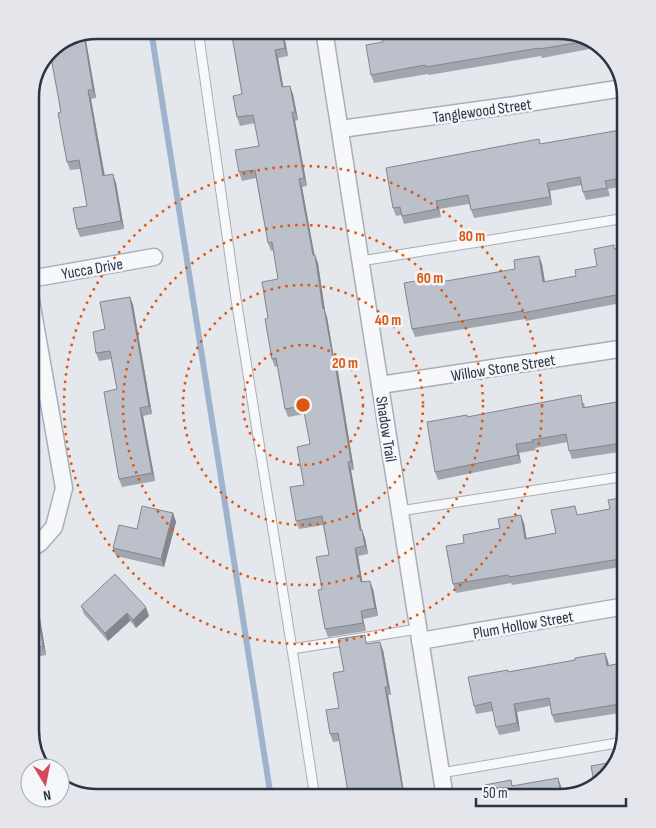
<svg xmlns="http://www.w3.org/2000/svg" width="656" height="828" font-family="'Sofia Sans Condensed',sans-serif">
  <rect width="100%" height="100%" fill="#e4e7ec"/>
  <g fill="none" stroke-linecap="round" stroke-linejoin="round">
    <path stroke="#9fb4cc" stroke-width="6" d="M151 30 271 798"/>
    <defs>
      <g id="service">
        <path d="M198 30 236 299 292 649 418 629"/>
        <path d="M361 261 626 218"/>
        <path d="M400 511 626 476"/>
        <path d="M292 649 315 798"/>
        <path d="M441 773 623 742"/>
      </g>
      <g id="minor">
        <path d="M324 30 445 798"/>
        <path d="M341 129 515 105 623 88"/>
        <path d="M30 279 154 257"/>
        <path d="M380 385 626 348"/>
        <path d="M30 549 40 543 54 527 64 488 30 295"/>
        <path d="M420 641 626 606"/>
      </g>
    </defs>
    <use href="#service" stroke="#a9aeb7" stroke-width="11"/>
    <use href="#minor" stroke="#a9aeb7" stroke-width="19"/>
    <use href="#service" stroke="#f7f8fa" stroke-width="9"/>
    <use href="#minor" stroke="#f7f8fa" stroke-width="16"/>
  </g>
  <g fill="#a1a5ae">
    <path d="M223 30H283L288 56 278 58 283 87 293 94 298 120 295 121 307 186 302 187 314 255 318 263 325 311 327 317 334 359 337 366 354 470H351L361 530 365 538 368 554 358 556 362 582 373 589 378 616 363 619 366 631 328 637 325 629 322 589 329 555 323 525 299 529 296 521 304 485 310 444 305 414 288 417 285 409 278 366 275 367 272 359 268 318 278 279 274 250 271 251 268 243 256 178 242 181 239 172 259 146 255 123 240 126 237 117 242 94 232 36 226 37Z"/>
    <path d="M90 32V34L85 35 96 98 91 99 105 176 116 183 124 229 80 237 77 229 87 206 80 169 70 170 67 162 52 47Z"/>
    <path d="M593 39 603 48 600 49V47L542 58 541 56 429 75 428 74 374 83 371 75 383 42Z"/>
    <path d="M626 129V186L608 189 610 196 586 200 583 192 582 185 550 191 552 205 474 218 469 204 439 209 441 217 404 224 401 215 396 216 393 208 541 144Z"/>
    <path d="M626 247V302L526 321 525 319 415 337 412 329 430 284 515 269 542 264 545 282 576 276 597 266 615 249Z"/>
    <path d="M130 297 133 305 152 414 143 416 155 481 122 487 119 479 117 389 111 359 99 361 96 353 105 329Z"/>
    <path d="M626 386V439L624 440 626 451 572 459 569 451 568 442 535 448 536 450 519 453 521 463 438 480 435 472 467 417 584 403 585 407 622 401Z"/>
    <path d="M626 497V566L512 585 511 583 456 593 453 584 464 543 500 528 524 523 526 538 556 533 578 515 610 509Z"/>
    <path d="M173 513 176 522 164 567 116 556 113 548 137 529Z"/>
    <path d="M35 598 38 606 46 655 30 658V599Z"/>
    <path d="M81 606 149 616 136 628 130 621 108 641 84 614Z"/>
    <path d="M368 644 383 650 391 695H388L405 798H349L339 741 333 742 330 734 339 708Z"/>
    <path d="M605 653 609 665 626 662V712L555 723 552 715 550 706 517 712 520 731 499 735 496 727 493 711 476 714 474 706 508 672 575 660Z"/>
  </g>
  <g fill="#83868d">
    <path d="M282 30H283L288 56 285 48Z"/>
    <path d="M84 35H85L96 98 93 90Z"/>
    <path d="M275 50 278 58 285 95 282 87Z"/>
    <path d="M290 86 293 94 298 120 295 112Z"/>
    <path d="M88 90 91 99 106 184 103 176Z"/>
    <path d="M292 112 295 121 307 186 304 178Z"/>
    <path d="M113 174 116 183 124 229 121 221Z"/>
    <path d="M299 179 302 187 316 263 313 255Z"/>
    <path d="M547 183 550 191 552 205 550 197Z"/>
    <path d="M436 201 439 209 441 217 438 209Z"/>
    <path d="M315 255 318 263 325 311 327 317 334 358 337 366 354 470 351 461 323 309Z"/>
    <path d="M539 256 542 264 546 290 543 282Z"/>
    <path d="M130 297 133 305 152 414 149 406Z"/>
    <path d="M140 408 143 416 155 481 152 473Z"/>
    <path d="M621 431 624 440 626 451 623 443Z"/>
    <path d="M516 444 519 453 521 463 518 455Z"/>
    <path d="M348 462 351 470 363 538 360 530Z"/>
    <path d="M173 513 176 522 164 567 161 559Z"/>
    <path d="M521 515 524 523 528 547 525 539Z"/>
    <path d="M362 530 365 538 368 554 365 546Z"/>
    <path d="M355 548 358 556 364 591 361 582Z"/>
    <path d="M370 581 373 589 378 616 375 608Z"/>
    <path d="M35 598 38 606 46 655 43 646Z"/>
    <path d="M146 607 149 616 136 628 133 620Z"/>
    <path d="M361 611 366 631 363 623Z"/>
    <path d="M127 613 130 621 108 641 105 633Z"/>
    <path d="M380 642 383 650 391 695 388 687Z"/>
    <path d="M605 653 608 661 610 674 607 666Z"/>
    <path d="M385 687 388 695 405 798H404Z"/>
    <path d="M514 704 517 712 520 731 517 723Z"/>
    <path d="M558 778 561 786 563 797H562Z"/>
  </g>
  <g fill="#bbc0ca" stroke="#83868d">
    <path d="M231 30H282L285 48 275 50 282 87 290 86 295 112H292L304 178 299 179 313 255H315L323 309 324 308 333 358H334L351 461 348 462 360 530H362L365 546 355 548 361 582 370 581 375 608 361 611 363 623 325 629 318 590 322 589 316 557 329 555 322 516 296 521 290 487 304 485 297 447 310 444 303 406 285 409 276 358 272 359 265 319 268 318 262 282 278 279 272 242 268 243 255 170 239 172 235 150 259 146 253 115 237 117 233 96 242 94Z"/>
    <path d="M381 30H563L594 40 539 49V48L426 67 425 65 371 75 366 45 383 42Z"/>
    <path d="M84 35 93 90H88L103 176 113 174 121 221 77 229 73 208 87 206 79 160 67 162 58 113 61 112 50 52 52 47Z"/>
    <path d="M626 129V177L605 181 607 188 583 192 580 177 547 183 550 197 471 210 468 195 436 201 438 209 402 216 400 207 393 208 386 168 539 139 540 144Z"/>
    <path d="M614 245V249L626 247V293L523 313V311L412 329 404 283 428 279 429 284 515 269 514 260 539 256 543 282 576 276 575 270 597 266 594 249Z"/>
    <path d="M130 297 149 406 140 408 152 473 119 479 104 392 117 389 110 351 96 353 93 332 105 329 100 302Z"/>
    <path d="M626 386V430L621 431 623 443 569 451 566 434 532 440 533 442 516 444 518 455 435 472 427 422 467 415V417L581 395 583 408 622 401 620 387Z"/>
    <path d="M626 497V558L509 577 508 575 453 584 446 546 464 543 463 535 500 528 498 519 521 515 525 539 556 533 551 510 575 506 577 515 610 509 608 500Z"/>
    <path d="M142 506 173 513 161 559 113 548 119 525 137 529Z"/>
    <path d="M115 574 146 607 133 620 127 613 105 633 81 606Z"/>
    <path d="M35 598 43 646 30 649V599Z"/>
    <path d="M365 635 366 644 380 642 388 687H385L404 798H349L338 733 330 734 326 710 339 708 333 673 344 671 338 639Z"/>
    <path d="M605 653 607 666 626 662V703L552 715 549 698 514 704 517 723 496 727 491 702 474 706 468 677 508 670V672L575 660V658Z"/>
    <path d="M613 762 614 767 595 787 591 766Z"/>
    <path d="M558 778 561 795 579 792 560 798H487L485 785 511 780 512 786Z"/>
  </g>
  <g fill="none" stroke="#df570f" stroke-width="2.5" stroke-dasharray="2.5 5">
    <circle cx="303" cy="405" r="60"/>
    <circle cx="303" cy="405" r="120"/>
    <circle cx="303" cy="405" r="180"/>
    <circle cx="303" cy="405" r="239"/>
  </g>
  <g text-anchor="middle" stroke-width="5" stroke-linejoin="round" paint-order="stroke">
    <g font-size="16" fill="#2b3445" stroke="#f4f6f9">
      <text transform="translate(482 110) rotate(-8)" y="6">Tanglewood Street</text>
      <text transform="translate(92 268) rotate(-10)" y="6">Yucca Drive</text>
      <text transform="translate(503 367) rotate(-9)" y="6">Willow Stone Street</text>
      <text transform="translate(387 429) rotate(81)" y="6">Shadow Trail</text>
      <text transform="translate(523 624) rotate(-10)" y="6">Plum Hollow Street</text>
    </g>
  </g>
  <path d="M0 0H656V828H0ZM97 39H559A58 58 0 0 1 617 97V731A58 58 0 0 1 559 789H97A58 58 0 0 1 39 731V97A58 58 0 0 1 97 39Z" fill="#e4e6eb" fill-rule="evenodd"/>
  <path fill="none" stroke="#2b3445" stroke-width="2.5" d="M97 39H559A58 58 0 0 1 617 97V731A58 58 0 0 1 559 789H97A58 58 0 0 1 39 731V97A58 58 0 0 1 97 39Z"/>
  <circle cx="303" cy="405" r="8" fill="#df570f" stroke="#f4f6f9" stroke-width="2.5"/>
  <g font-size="15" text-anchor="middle" font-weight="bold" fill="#df570f" stroke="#f4f6f9" stroke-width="5" stroke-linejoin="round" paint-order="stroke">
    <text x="472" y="241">80 m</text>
    <text x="430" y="283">60 m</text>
    <text x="388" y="325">40 m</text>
    <text x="345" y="368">20 m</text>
  </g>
  <g transform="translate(45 783) rotate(170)"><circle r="24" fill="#f4f6f9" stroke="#a4a8b1"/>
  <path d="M0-4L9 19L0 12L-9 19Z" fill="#d1495b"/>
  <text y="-8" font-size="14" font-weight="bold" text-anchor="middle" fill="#2b3445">N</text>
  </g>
  <path d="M476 798v8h150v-8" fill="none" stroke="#2b3445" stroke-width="2.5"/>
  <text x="483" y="798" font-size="15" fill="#2b3445" stroke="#f4f6f9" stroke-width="4" paint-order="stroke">50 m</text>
</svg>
